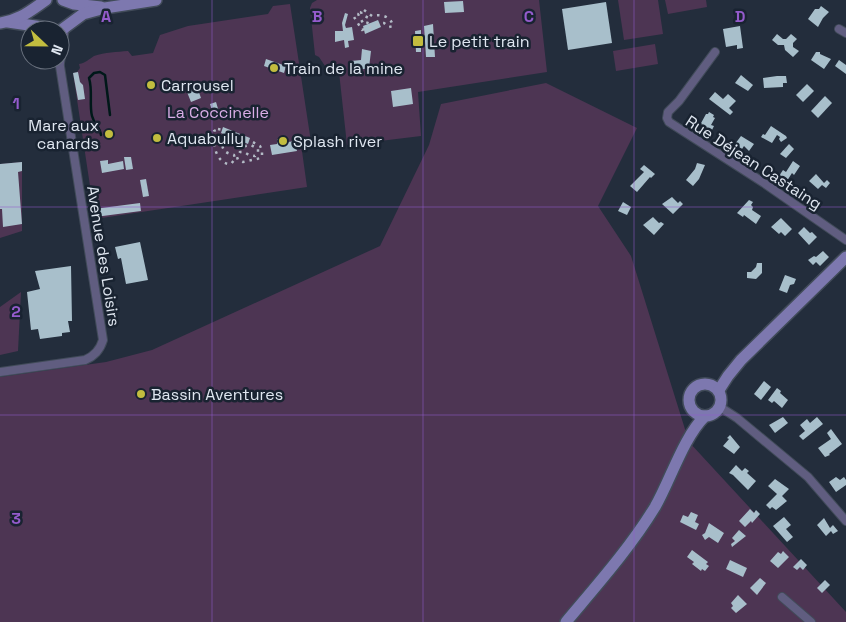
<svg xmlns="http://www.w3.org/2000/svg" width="846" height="622" font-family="'Space Grotesk',sans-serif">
  <rect width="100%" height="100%" fill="#232d3c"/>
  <g fill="#4d3553">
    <path d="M317 0H539L547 72 418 92 421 136 347 145 339 72H329L319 57 315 55 310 8 312 3Z"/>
    <path d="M618 0H658L663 34 624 40Z"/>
    <path d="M665 0H706L707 7 668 14Z"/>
    <path d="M290 4 311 142 301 144 307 187 95 219 73 73 77 72 80 68 79 64C86 63 89 59 94 56 105 52 117 52 128 51L132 56 153 53 160 35 188 26 268 14 273 6Z"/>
    <path d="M655 44 658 64 616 71 613 51Z"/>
    <path d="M546 83 637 128 598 206 631 256 689 442 846 612V622H0V377L106 362 152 350 380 246 429 145 441 104Z"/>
    <path d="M22 162V231L0 238V164Z"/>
    <path d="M21 292 18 351 0 355V307Z"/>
  </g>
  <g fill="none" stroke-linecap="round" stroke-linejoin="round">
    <path stroke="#001819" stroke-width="2.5" d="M101 135C100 127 94 124 92 116 89 104 93 91 89 78L94 73 100 72 105 75 110 115"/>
  </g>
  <g fill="#a8bfcb">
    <path d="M463 1 464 12 445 13 444 2Z"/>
    <path d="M606 2 612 43 568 50 562 9Z"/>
    <path d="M821 6 829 12 823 18 818 27 808 19 815 9H819Z"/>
    <path d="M345 13 348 14 345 25 346 28 352 27 354 40 348 41 349 47 345 48 344 40 335 42V31H343L342 23Z"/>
    <path d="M378 20 381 27 365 34 363 26Z"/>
    <path d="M433 24 435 57H426L424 26Z"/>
    <path d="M740 26 743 48 737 49V45L726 47 723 29Z"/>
    <path d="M421 30V52H416L415 31Z"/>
    <path d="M777 34 783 39H786L791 34 797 39 793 43V47L799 51 793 57 785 50 784 45H778L772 40Z"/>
    <path d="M362 49 371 51 369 68 359 70 358 67 352 68 351 61 361 60Z"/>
    <path d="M816 52H820V54L831 59 824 69 811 60Z"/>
    <path d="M266 59 286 66 284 73 264 66Z"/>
    <path d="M839 60 846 65V74L835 66Z"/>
    <path d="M78 72 80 82 83 85 85 99 78 100 73 73Z"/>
    <path d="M741 75 753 85 748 91 735 83Z"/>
    <path d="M777 76H786L787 83H783V87L764 88 763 78Z"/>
    <path d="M196 84 201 98 191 102 187 92 191 90 190 87Z"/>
    <path d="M807 84 814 91 803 102 796 95Z"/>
    <path d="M411 88 413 104 393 107 391 91Z"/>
    <path d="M715 92 723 99 728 94 736 101 729 108 733 112 730 115 709 99Z"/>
    <path d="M825 96 832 103 818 118 811 111Z"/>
    <path d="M216 102 219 112 213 114 210 104Z"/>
    <path d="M709 112 714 115 713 117 715 118 711 125 714 126 710 134 703 130 704 128 700 125 706 114H708Z"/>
    <path d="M771 126 786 136 787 138 781 142 779 139 780 137 777 135 772 143 761 137 763 134 765 135Z"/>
    <path d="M223 127 250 138 248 144 221 133Z"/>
    <path d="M741 136 754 144 749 151 744 146 742 149 735 144Z"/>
    <path d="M287 138 288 142 295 141 297 151 272 155 270 145 277 144V139Z"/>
    <path d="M789 144 794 149 786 158 780 154Z"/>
    <path d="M124 157H131L133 169 126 170Z"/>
    <path d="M108 160V164L123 161 124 169 102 173 100 161Z"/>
    <path d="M793 161 800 166 794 175 792 173 785 184 777 179 783 170 786 172Z"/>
    <path d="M22 162V171L18 172 22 224 3 227 2 209H0V164Z"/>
    <path d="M697 163 705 165 699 179 693 186 686 180 695 169Z"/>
    <path d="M644 165 655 174 651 178 650 177 637 192 630 186 644 172 640 169Z"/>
    <path d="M816 174 824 183 827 180 830 183 826 188 822 185 818 189 809 181Z"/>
    <path d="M146 179 149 196 143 197 140 180Z"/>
    <path d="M672 197 678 203 680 201 683 204 673 214 662 204Z"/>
    <path d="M749 200 753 202 751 205 753 207 752 210 761 216 756 224 744 215 743 217 737 213Z"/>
    <path d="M623 202 631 207 627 215 618 211Z"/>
    <path d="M140 203 141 211 95 217 94 209Z"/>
    <path d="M653 217 659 223 661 222 664 224 654 235 643 225Z"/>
    <path d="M781 218 792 229 785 236 781 232 779 234 771 227Z"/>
    <path d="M804 227 810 233 812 232 817 237 809 245 798 233Z"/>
    <path d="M140 242 148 280 126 284 121 258 118 259 115 247Z"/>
    <path d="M823 251 829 257 820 266 816 262 813 265 808 260 814 256 816 257Z"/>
    <path d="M757 263H762V273L756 279 747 278V272H751L756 267Z"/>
    <path d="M71 266 72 321H68L70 332 62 333V336L40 339 38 329 31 330 27 292 40 289 35 271Z"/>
    <path d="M785 275 796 279 794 284 790 285 787 293 779 290Z"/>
    <path d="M764 381 771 387 761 400 754 394Z"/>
    <path d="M777 388 781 391 780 393 788 400 782 408 774 401 772 403 768 400Z"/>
    <path d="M783 417 788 423 775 433 769 425Z"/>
    <path d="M817 417 823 424 803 440 799 436 805 431 800 425 807 419 810 423Z"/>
    <path d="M831 429 842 444 829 454 830 455 825 457 818 448 831 439 827 433Z"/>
    <path d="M730 435 740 447 734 454 723 446 729 439 727 438Z"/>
    <path d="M736 465 742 471 745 468 749 471 747 473 756 481 748 490 733 475 729 473Z"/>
    <path d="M836 477 840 480 844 477 846 480V485L836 492 829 482Z"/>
    <path d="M775 479 789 489 782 496 787 501 776 510 772 507 770 509 766 505 777 494 768 486Z"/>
    <path d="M750 509 754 513 756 510 760 514 752 523 751 521 745 527 739 521Z"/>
    <path d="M691 512 698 515 695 522 699 524 696 530 680 522 683 515 688 517Z"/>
    <path d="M784 517 791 525 786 529 793 537 787 542 773 526Z"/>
    <path d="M824 518 830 528 833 525 838 531 833 534 831 531 826 536 817 525Z"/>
    <path d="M709 523 724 533 718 543 709 537 705 540 702 535 705 533Z"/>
    <path d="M739 530 746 536 732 547 731 544 735 541 732 538Z"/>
    <path d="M692 550 708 562 706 564 709 566 705 571 702 569 701 571 692 564 694 562 687 557Z"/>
    <path d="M783 551 789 557 778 568 770 561 778 552 781 554Z"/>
    <path d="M801 559 807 565 803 570 800 567 797 570 793 567Z"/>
    <path d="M730 560 747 568 743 577 726 569Z"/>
    <path d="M760 578 766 583 757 595 750 588Z"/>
    <path d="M825 580 830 585 822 593 817 588Z"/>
    <path d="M738 595 747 604 736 613 731 608 733 606 731 603Z"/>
  </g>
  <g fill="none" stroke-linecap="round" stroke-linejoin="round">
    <defs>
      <g id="street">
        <path d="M839 29 846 33"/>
        <path d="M715 52 679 101 668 112 667 118 669 122 764 183 846 240"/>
        <path d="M60 63 65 27"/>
        <path d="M0 372 85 360C95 356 100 350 103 340L59 60"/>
        <path d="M720 407 737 418 808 477 846 521"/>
        <path d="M782 597 811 622"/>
      </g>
      <g id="secondary">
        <path d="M63 0 74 4 101 7"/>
        <path d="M8 22 42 27"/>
        <path d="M0 23C20 20 30 11 46 0"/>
        <path d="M60 31 83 14 105 8 156 0"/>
        <circle cx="705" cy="400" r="16"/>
        <path d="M719 390 728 376 741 360 846 257"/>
        <path d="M566 622C597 585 630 548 655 507 671 479 683 438 705 416"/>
      </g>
    </defs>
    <use href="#street" stroke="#414b59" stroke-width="10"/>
    <use href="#secondary" stroke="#414b59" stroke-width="14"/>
    <use href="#street" stroke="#605d80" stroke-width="8"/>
    <use href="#secondary" stroke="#7d78af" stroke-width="11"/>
    <g stroke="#b3bbc6" stroke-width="2.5" stroke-dasharray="2.5 5" stroke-linecap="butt">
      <path d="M364 10 372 16C381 14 391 16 393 26L389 27 384 23H381L362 30 354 17 355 15 358 14 363 23 367 24 369 18 362 15 361 12Z"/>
      <path d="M218 129 224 130 251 141 260 146 262 150V155L261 158 243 162 238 160 237 157 240 152H244L249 155 255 156 258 153V149L251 145 241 147 229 140 224 142 222 144C223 152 227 153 234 155L235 159 231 164C216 165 212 142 214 131Z"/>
    </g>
  </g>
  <path fill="none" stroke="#945bcc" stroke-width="1" stroke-opacity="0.55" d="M212 0V622M423 0V622M634 0V622M0 207H846M0 415H846"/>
  <g fill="#c2bd3f" stroke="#192331" stroke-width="2">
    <rect x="412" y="35" width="12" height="12" rx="2.5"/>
    <circle cx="274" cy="68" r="5"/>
    <circle cx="151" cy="85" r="5"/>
    <circle cx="109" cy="134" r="5"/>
    <circle cx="157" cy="138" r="5"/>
    <circle cx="283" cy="141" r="5"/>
    <circle cx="141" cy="394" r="5"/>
  </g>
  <g text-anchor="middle" stroke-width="5" stroke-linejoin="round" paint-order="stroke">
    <g font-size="16" fill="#e0e7f1" stroke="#192331" text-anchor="start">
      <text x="429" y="47">Le petit train</text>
      <text x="284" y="74">Train de la mine</text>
      <text x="161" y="91">Carrousel</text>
      <text x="99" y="131" text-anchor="end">Mare aux<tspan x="99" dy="18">canards</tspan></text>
      <text x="167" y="144">Aquabully</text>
      <text x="293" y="147">Splash river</text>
      <text x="151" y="400">Bassin Aventures</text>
    </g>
    <g font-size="16" fill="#d9ade6" stroke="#192331">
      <text x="218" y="118">La Coccinelle</text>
    </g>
    <g font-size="16" fill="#e0e7f1" stroke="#192331">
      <text transform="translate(754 162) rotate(33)" y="6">Rue Déjean Castaing</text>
      <text transform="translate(104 256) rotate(81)" y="6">Avenue des Loisirs</text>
    </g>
  </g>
  <g font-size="16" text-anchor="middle" font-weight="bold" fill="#945bcc" stroke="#192331" stroke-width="5" stroke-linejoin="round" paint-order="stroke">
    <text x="106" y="22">A</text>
    <text x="317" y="22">B</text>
    <text x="529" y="22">C</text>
    <text x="740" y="22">D</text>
    <text x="16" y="109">1</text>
    <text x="16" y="317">2</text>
    <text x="16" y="524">3</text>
  </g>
  <g transform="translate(45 45) rotate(112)"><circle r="24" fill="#192331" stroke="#69717e"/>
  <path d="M0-4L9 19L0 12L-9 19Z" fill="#c2bd3f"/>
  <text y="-8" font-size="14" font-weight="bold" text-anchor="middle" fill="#e0e7f1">N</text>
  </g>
</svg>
